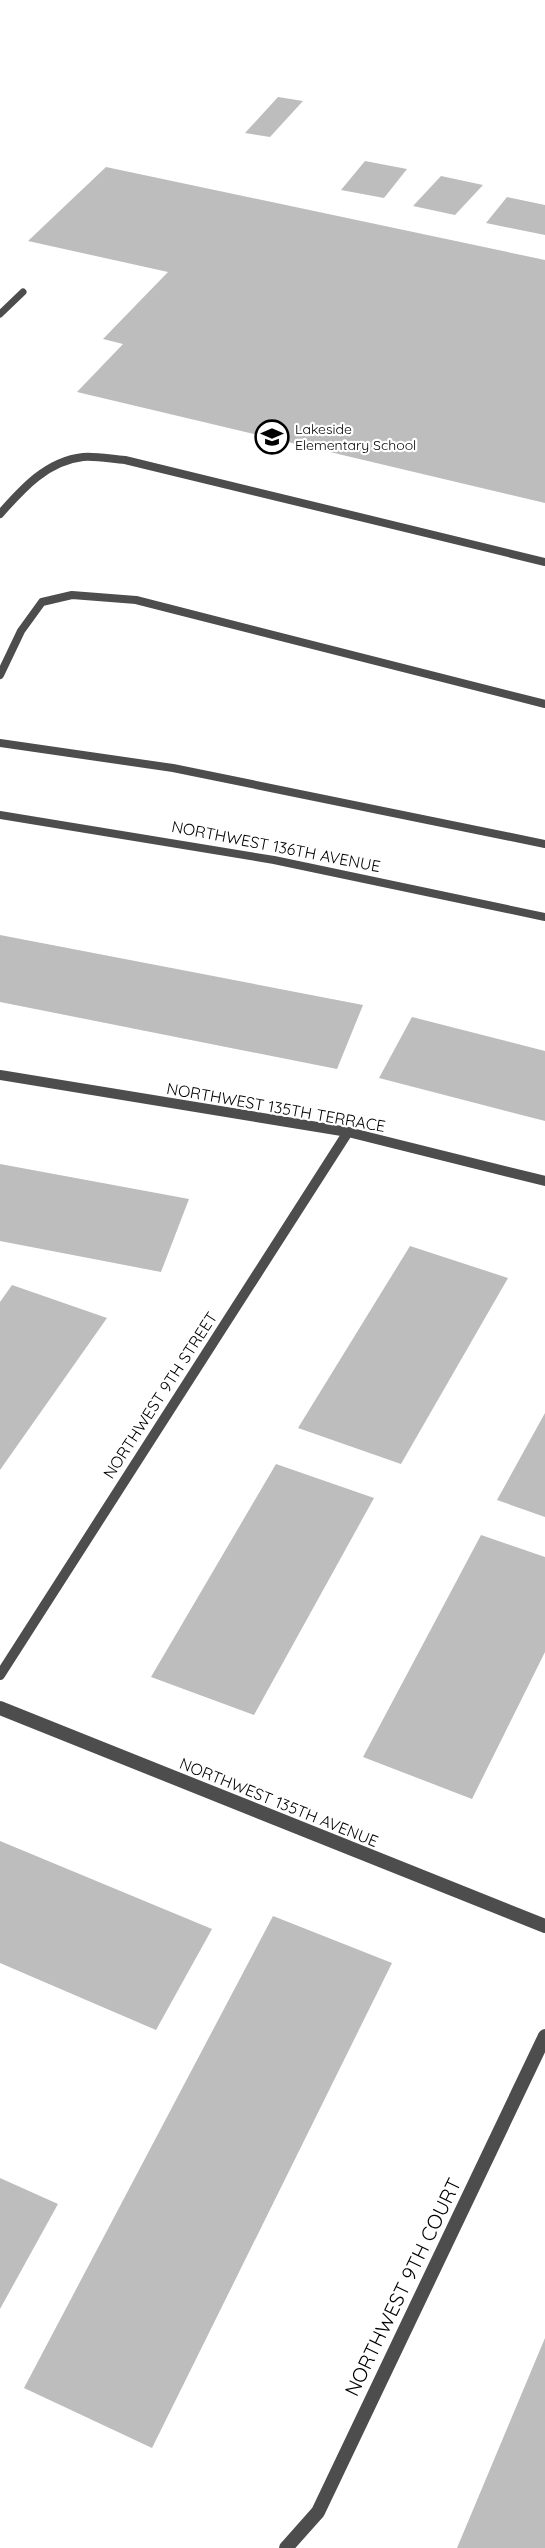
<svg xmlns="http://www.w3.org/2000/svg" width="545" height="2548" font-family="Quicksand,sans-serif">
  <rect width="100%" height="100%" fill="#fff"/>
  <g fill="#bdbdbd">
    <path d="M278 97 303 101 270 137 245 133Z"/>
    <path d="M365 161 407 169 384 198 341 190Z"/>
    <path d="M106 167 545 260V503L77 392 123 344 103 339 168 272 28 241Z"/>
    <path d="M441 176 483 185 455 215 413 206Z"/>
    <path d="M507 197 545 205V235L486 223Z"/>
    <path d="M0 935 363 1005 337 1069 0 1002Z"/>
    <path d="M412 1017 545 1051V1121L379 1078Z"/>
    <path d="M0 1164 189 1199 161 1272 0 1241Z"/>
    <path d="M410 1246 508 1278 401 1464 298 1428Z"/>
    <path d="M12 1285 107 1318 0 1470V1302Z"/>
    <path d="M545 1413V1517L497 1500Z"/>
    <path d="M276 1464 374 1498 254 1715 151 1677Z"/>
    <path d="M481 1535 545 1557V1652L472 1799 363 1757Z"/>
    <path d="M0 1841 212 1929 156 2030 0 1963Z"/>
    <path d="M273 1916 392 1963 152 2448 24 2388Z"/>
    <path d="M0 2178 58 2204 0 2309Z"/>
    <path d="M545 2338V2548H457Z"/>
  </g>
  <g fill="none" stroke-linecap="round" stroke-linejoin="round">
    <path stroke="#4d4d4d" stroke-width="7" d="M0 314 23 292"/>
    <g stroke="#4d4d4d" stroke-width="8">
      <path d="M0 514C23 488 47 461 83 457 97 456 111 459 125 460L545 562"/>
      <path d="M0 675 21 631 42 602 72 595 136 600 545 704"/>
      <path d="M0 743 173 768 545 844"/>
      <path d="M0 815 274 860 545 917"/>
    </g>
    <g stroke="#4d4d4d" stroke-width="10">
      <path d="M0 1075 348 1132 545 1181"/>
      <path d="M0 1675 348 1132"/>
    </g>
    <g stroke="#4d4d4d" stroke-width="14">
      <path d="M0 1708 545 1926"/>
      <path d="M286 2548 318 2512 545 2036"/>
    </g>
  </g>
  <defs>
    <symbol id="school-ring" viewBox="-11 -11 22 22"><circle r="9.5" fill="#fff" stroke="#000" stroke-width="1.5"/><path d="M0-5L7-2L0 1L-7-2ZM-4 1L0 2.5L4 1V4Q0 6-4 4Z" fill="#000"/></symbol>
  </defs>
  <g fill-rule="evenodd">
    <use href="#school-ring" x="253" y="418" width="38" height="38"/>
  </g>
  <g text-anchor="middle" stroke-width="4.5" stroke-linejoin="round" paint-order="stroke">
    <g font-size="14" fill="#000" stroke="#fff" text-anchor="start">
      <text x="295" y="434">Lakeside<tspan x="295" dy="16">Elementary School</tspan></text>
    </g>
    <g font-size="16" fill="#000" stroke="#fff">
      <text transform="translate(276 846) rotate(11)" y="6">NORTHWEST 136TH AVENUE</text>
      <text transform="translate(276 1107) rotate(10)" y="6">NORTHWEST 135TH TERRACE</text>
      <text transform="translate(160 1395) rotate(-57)" y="6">NORTHWEST 9TH STREET</text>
      <text transform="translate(279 1802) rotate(22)" y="6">NORTHWEST 135TH AVENUE</text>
    </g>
    <g font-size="20" fill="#000" stroke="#fff">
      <text transform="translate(403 2287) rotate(-64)" y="7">NORTHWEST 9TH COURT</text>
    </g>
  </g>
</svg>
